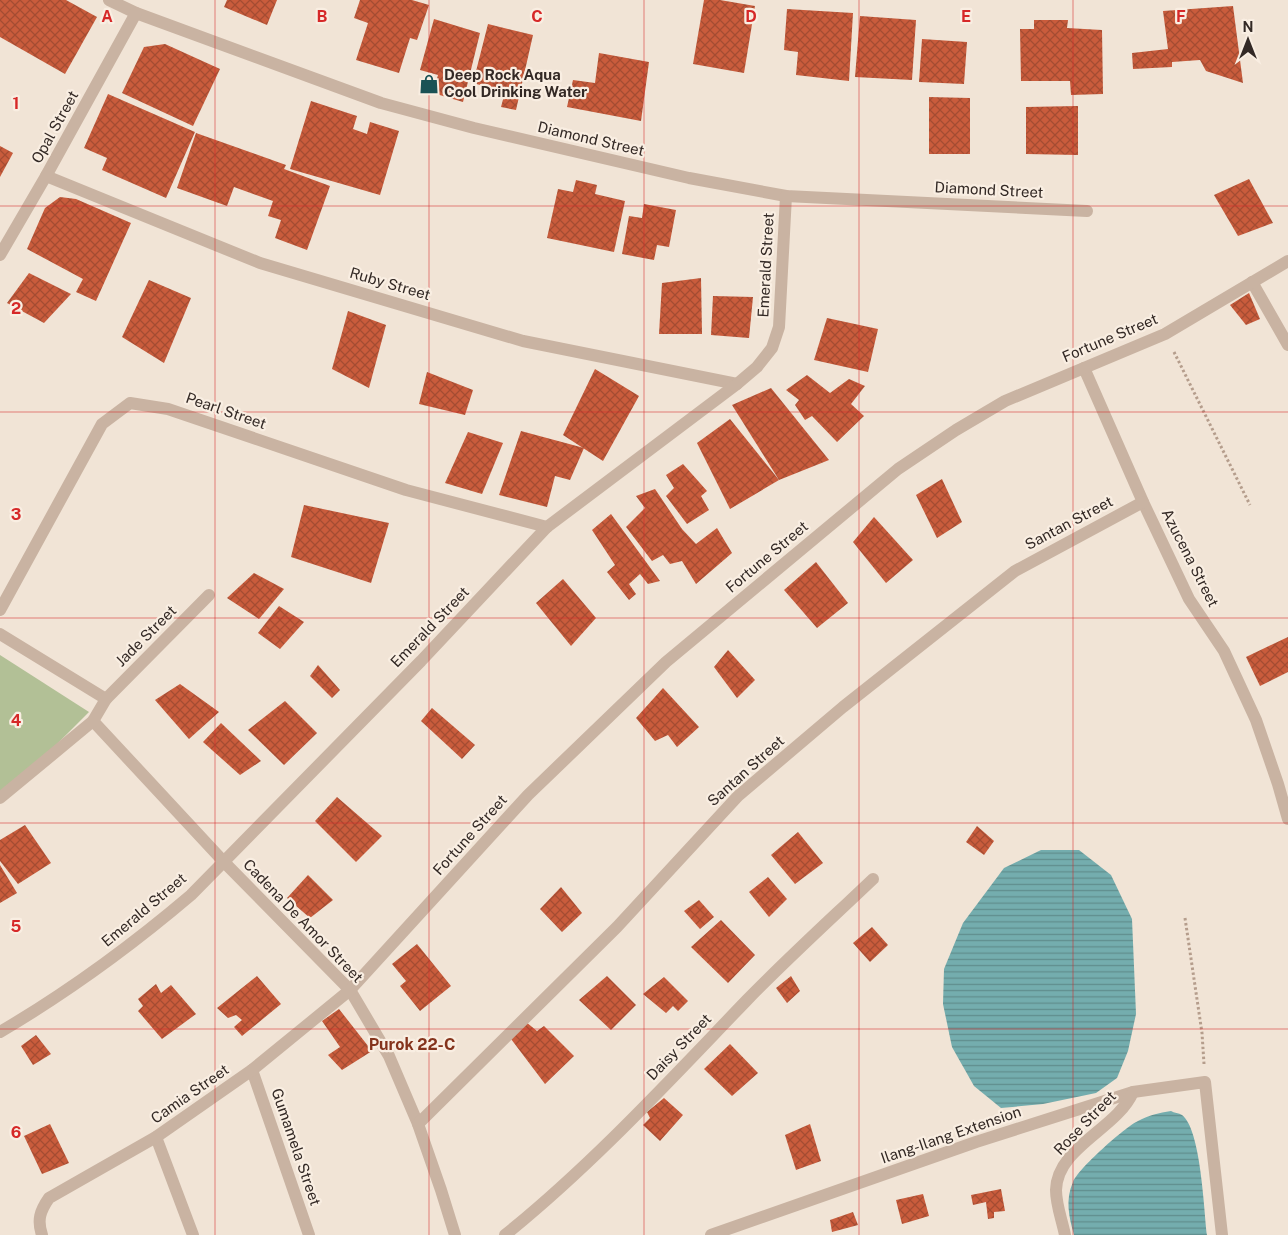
<svg xmlns="http://www.w3.org/2000/svg" width="1288" height="1235" font-family="'Public Sans',sans-serif">
  <defs>
    <pattern id="water-rules" width="6" height="5" patternUnits="userSpaceOnUse" patternTransform="scale(1.25)"><rect width="6" height="5" fill="#74adae"/><path d="M0 2.5h6" fill="none" stroke="#608d8d"/></pattern>
    <pattern id="building-cross-hatch" width="8" height="8" patternUnits="userSpaceOnUse" patternTransform="scale(1.25)"><rect width="8" height="8" fill="#c95c3c"/><path d="M0 0l8 8M0 8l8-8" fill="none" stroke="#a44c32"/></pattern>
  </defs>
  <rect width="100%" height="100%" fill="#f1e4d6"/>
  <path fill="#b2c096" d="M0 655 89 712 52 749 0 792Z"/>
  <g fill="url(#water-rules)">
    <path d="M1041 850H1079L1111 875 1132 919 1136 1014 1128 1051 1117 1078 1096 1093 1043 1104 1001 1108 974 1086 952 1047 943 1004 944 969 963 923 1004 868Z"/>
    <path d="M1171 1111C1174 1113 1179 1113 1182 1115 1201 1129 1204 1211 1207 1235H1074C1069 1217 1065 1200 1073 1182 1078 1169 1125 1127 1138 1121 1149 1115 1159 1113 1171 1111Z"/>
  </g>
  <g fill="url(#building-cross-hatch)">
    <path d="M0 0H66L97 17 65 74 0 37Z"/>
    <path d="M227 0H277L267 25 224 7Z"/>
    <path d="M360 0H412L429 5 417 40 410 38 399 73 356 60 368 23 354 18Z"/>
    <path d="M704 0H720L755 6 744 73 693 64Z"/>
    <path d="M1233 6 1243 83 1206 71 1200 60 1172 62V67L1133 69 1132 53 1168 49 1163 11Z"/>
    <path d="M787 9 853 13 849 81 796 75 798 52 784 50Z"/>
    <path d="M860 16 916 20 912 80 855 77Z"/>
    <path d="M434 19 480 33 463 102 433 93 438 75 420 70Z"/>
    <path d="M1034 20H1068L1067 28 1102 30 1103 94 1071 95 1070 81H1021L1020 29H1034Z"/>
    <path d="M488 24 533 35 516 110 501 107 505 92 473 83Z"/>
    <path d="M922 39 967 42 964 84 919 82Z"/>
    <path d="M165 44 220 69 193 126 122 93 144 47Z"/>
    <path d="M599 53 649 62 641 121 567 107 573 80 595 83Z"/>
    <path d="M108 94 195 132 166 198 102 170 107 158 84 148Z"/>
    <path d="M929 97 970 98V154H929Z"/>
    <path d="M311 101 357 116 353 129 367 134 370 122 399 131 380 195 290 169Z"/>
    <path d="M1078 106V155L1026 154V107Z"/>
    <path d="M196 133 286 165 284 169 330 186 307 250 275 238 281 220 268 216 273 201 234 187 227 206 177 188Z"/>
    <path d="M0 146 13 153 0 177Z"/>
    <path d="M1249 179 1273 223 1238 236 1214 195Z"/>
    <path d="M576 180 597 185 595 194 625 201 614 252 547 238 558 189 573 192Z"/>
    <path d="M60 197 76 199 131 223 96 301 76 292 83 279 27 249 45 208Z"/>
    <path d="M644 204 676 210 669 247 657 245 654 260 622 254 629 216 642 218Z"/>
    <path d="M29 273 71 294 44 323 7 303Z"/>
    <path d="M701 278 702 334H659L662 283Z"/>
    <path d="M149 280 191 298 164 363 122 337Z"/>
    <path d="M1249 293 1260 319 1246 325 1230 305Z"/>
    <path d="M713 296 753 297 749 338 711 335Z"/>
    <path d="M348 311 386 325 369 388 332 369Z"/>
    <path d="M827 318 878 329 868 372 814 360Z"/>
    <path d="M595 369 639 396 603 461 563 435Z"/>
    <path d="M427 372 473 390 465 415 419 404Z"/>
    <path d="M807 375 830 393 849 379 865 386 851 404 864 416 837 442 812 416 805 420 795 405 799 400 786 390Z"/>
    <path d="M771 388 829 460 779 480 732 405Z"/>
    <path d="M730 419 779 480 730 509 697 443Z"/>
    <path d="M521 431 584 448 570 480 555 476 547 507 499 495Z"/>
    <path d="M468 432 503 443 482 494 445 483Z"/>
    <path d="M683 464 707 491 701 496 709 510 687 524 666 496 674 488 666 475Z"/>
    <path d="M942 479 962 522 937 538 916 495Z"/>
    <path d="M655 489 682 529 696 544 717 528 732 553 696 584 682 561 670 564 663 555 652 561 626 527 645 508 636 496Z"/>
    <path d="M304 505 389 523 371 583 291 557Z"/>
    <path d="M611 514 660 581 648 584 640 574 629 584 636 594 629 600 607 572 615 565 592 530Z"/>
    <path d="M874 517 913 560 886 583 853 542Z"/>
    <path d="M816 562 848 603 817 628 784 590Z"/>
    <path d="M254 573 284 589 259 619 227 598Z"/>
    <path d="M563 579 596 618 571 646 536 603Z"/>
    <path d="M279 606 304 622 280 649 258 633Z"/>
    <path d="M1288 637V672L1260 686 1246 657Z"/>
    <path d="M728 650 755 680 737 698 714 667Z"/>
    <path d="M318 665 340 690 332 698 310 676Z"/>
    <path d="M180 684 219 712 189 739 155 700Z"/>
    <path d="M663 688 699 727 677 747 668 735 655 741 636 718Z"/>
    <path d="M285 701 317 733 284 765 248 730Z"/>
    <path d="M432 708 475 745 462 759 421 721Z"/>
    <path d="M221 723 261 761 240 775 203 742Z"/>
    <path d="M337 797 382 836 356 862 315 821Z"/>
    <path d="M25 825 51 863 18 884 0 861V840Z"/>
    <path d="M977 826 994 841 984 855 966 842Z"/>
    <path d="M798 832 823 863 795 884 771 855Z"/>
    <path d="M0 865 17 893 0 903Z"/>
    <path d="M308 875 333 900 310 918 287 898Z"/>
    <path d="M768 877 787 899 769 917 749 892Z"/>
    <path d="M561 887 582 913 562 932 540 909Z"/>
    <path d="M699 900 714 917 700 929 684 911Z"/>
    <path d="M721 920 755 955 728 983 691 947Z"/>
    <path d="M872 927 888 945 870 962 853 943Z"/>
    <path d="M417 944 451 986 420 1011 400 986 406 981 392 964Z"/>
    <path d="M257 976 281 1004 242 1036 234 1027 242 1020 236 1015 228 1018 217 1008Z"/>
    <path d="M607 976 636 1005 611 1030 579 1000Z"/>
    <path d="M791 976 800 991 787 1003 776 988Z"/>
    <path d="M664 977 688 1001 678 1011 673 1006 666 1013 643 994Z"/>
    <path d="M156 984 161 993 171 985 196 1014 162 1039 138 1011 143 1006 138 999Z"/>
    <path d="M339 1009 372 1051 342 1070 328 1055 340 1047 322 1021Z"/>
    <path d="M526 1022 537 1031 544 1026 574 1056 545 1084 511 1039Z"/>
    <path d="M36 1035 51 1054 33 1065 21 1046Z"/>
    <path d="M730 1044 758 1073 732 1096 704 1069Z"/>
    <path d="M664 1098 683 1115 660 1141 643 1125 650 1118 647 1112Z"/>
    <path d="M50 1124 69 1163 42 1174 24 1136Z"/>
    <path d="M810 1124 821 1161 796 1170 785 1135Z"/>
    <path d="M1001 1189 1005 1211 994 1212V1218L988 1219 986 1202 973 1205 971 1195Z"/>
    <path d="M923 1194 929 1216 902 1224 896 1200Z"/>
    <path d="M853 1212 858 1225 832 1232 830 1220Z"/>
  </g>
  <g fill="none" stroke-linecap="round" stroke-linejoin="round">
    <g stroke="#b59d8c" stroke-width="3" stroke-dasharray="2.5 2.5" stroke-linecap="butt">
      <path d="M1174 352 1250 505"/>
      <path d="M1185 918 1202 1033 1204 1064"/>
    </g>
    <g stroke="#c9b3a2" stroke-width="12">
      <path d="M1252 282 1288 345"/>
      <path d="M93 721 224 862"/>
    </g>
    <g stroke="#c9b3a2" stroke-width="12">
      <path d="M109 0 136 13 381 103 474 128 689 178 786 196 1087 211"/>
      <path d="M46 176 260 263 523 341 737 384"/>
      <path d="M0 255 46 176 136 13"/>
      <path d="M1084 368 1143 502 1189 599 1224 651 1256 720 1278 784 1288 819"/>
      <path d="M0 610 102 424 130 403 168 409 406 490 547 527"/>
      <path d="M0 634 106 699"/>
      <path d="M0 798 93 721 106 699 209 595"/>
      <path d="M224 862 350 990 389 1056 418 1124 441 1190 455 1235"/>
      <path d="M0 1032C68 992 131 946 191 895L421 661 547 527 737 384 757 367 772 348 779 327 786 196"/>
      <path d="M252 1070 309 1235"/>
      <path d="M418 1124 617 927 738 796 843 707 1015 571 1143 502"/>
      <path d="M156 1137 193 1235"/>
      <path d="M42 1235C37 1220 40 1211 49 1198L156 1137 252 1070 350 990 528 795 666 662 898 469 956 430 1005 401 1165 334 1288 261"/>
      <path d="M505 1235C593 1164 669 1081 747 1000 788 958 831 919 873 879"/>
      <path d="M711 1235 976 1142 1133 1092 1205 1082 1222 1235"/>
      <path d="M1065 1235C1062 1220 1056 1205 1056 1190 1057 1147 1117 1129 1133 1092"/>
    </g>
  </g>
  <path fill="none" stroke="#d62828" stroke-width="1" stroke-opacity="0.55" d="M215 0V1235M429 0V1235M644 0V1235M859 0V1235M1073 0V1235M0 206H1288M0 412H1288M0 618H1288M0 823H1288M0 1029H1288"/>
  <defs>
    <symbol id="shop-bare" viewBox="-9 -9 18 18"><path d="M-5-2.5h2.3a2.7 3.5 0 0 1 5.4 0H5L5.5 6h-11ZM-1.5-2.5h3a1.5 2.3 0 0 0-3 0Z" fill="#1a5255" stroke="#f9eee2" stroke-width="2.5" paint-order="stroke"/></symbol>
  </defs>
  <g fill-rule="evenodd">
    <use href="#shop-bare" x="415" y="70" width="28" height="28"/>
  </g>
  <g text-anchor="middle" stroke-width="4.5" stroke-linejoin="round" paint-order="stroke">
    <g font-size="15" font-weight="bold" fill="#332925" stroke="#f9eee2" text-anchor="start">
      <text x="444" y="80">Deep Rock Aqua<tspan x="444" dy="17">Cool Drinking Water</tspan></text>
    </g>
    <g font-size="15" fill="#332925" stroke="#f9eee2">
      <text transform="translate(55 127) rotate(-61)" y="5">Opal Street</text>
      <text transform="translate(591 139) rotate(13)" y="5">Diamond Street</text>
      <text transform="translate(989 190) rotate(3)" y="5">Diamond Street</text>
      <text transform="translate(766 265) rotate(-87)" y="5">Emerald Street</text>
      <text transform="translate(390 284) rotate(16)" y="5">Ruby Street</text>
      <text transform="translate(1110 338) rotate(-23)" y="5">Fortune Street</text>
      <text transform="translate(226 411) rotate(19)" y="5">Pearl Street</text>
      <text transform="translate(1069 523) rotate(-28)" y="5">Santan Street</text>
      <text transform="translate(767 557) rotate(-40)" y="5">Fortune Street</text>
      <text transform="translate(1190 558) rotate(63)" y="5">Azucena Street</text>
      <text transform="translate(430 627) rotate(-46)" y="5">Emerald Street</text>
      <text transform="translate(146 636) rotate(-45)" y="5">Jade Street</text>
      <text transform="translate(746 771) rotate(-42)" y="5">Santan Street</text>
      <text transform="translate(470 835) rotate(-48)" y="5">Fortune Street</text>
      <text transform="translate(144 910) rotate(-40)" y="5">Emerald Street</text>
      <text transform="translate(303 921) rotate(46)" y="5">Cadena De Amor Street</text>
      <text transform="translate(679 1047) rotate(-46)" y="5">Daisy Street</text>
      <text transform="translate(190 1094) rotate(-35)" y="5">Camia Street</text>
      <text transform="translate(1085 1123) rotate(-46)" y="5">Rose Street</text>
      <text transform="translate(951 1135) rotate(-19)" y="5">Ilang-Ilang Extension</text>
      <text transform="translate(296 1147) rotate(71)" y="5">Gumamela Street</text>
    </g>
    <g font-size="16" font-weight="bold" fill="#84331c" stroke="#f9eee2">
      <text x="412" y="1050">Purok 22-C</text>
    </g>
  </g>
  <g font-size="16" text-anchor="middle" font-weight="bold" fill="#d62828" stroke="#f9eee2" stroke-width="4.5" stroke-linejoin="round" paint-order="stroke">
    <text x="107" y="22">A</text>
    <text x="322" y="22">B</text>
    <text x="537" y="22">C</text>
    <text x="751" y="22">D</text>
    <text x="966" y="22">E</text>
    <text x="1181" y="22">F</text>
    <text x="16" y="109">1</text>
    <text x="16" y="314">2</text>
    <text x="16" y="520">3</text>
    <text x="16" y="726">4</text>
    <text x="16" y="932">5</text>
    <text x="16" y="1138">6</text>
  </g>
  <g transform="translate(1248 40)" stroke="#f9eee2" stroke-width="4" paint-order="stroke">
  <path d="M0-4L9 19L0 12L-9 19Z" fill="#332925"/>
  <text y="-8" font-size="14" font-weight="bold" text-anchor="middle" fill="#332925">N</text>
  </g>
</svg>
